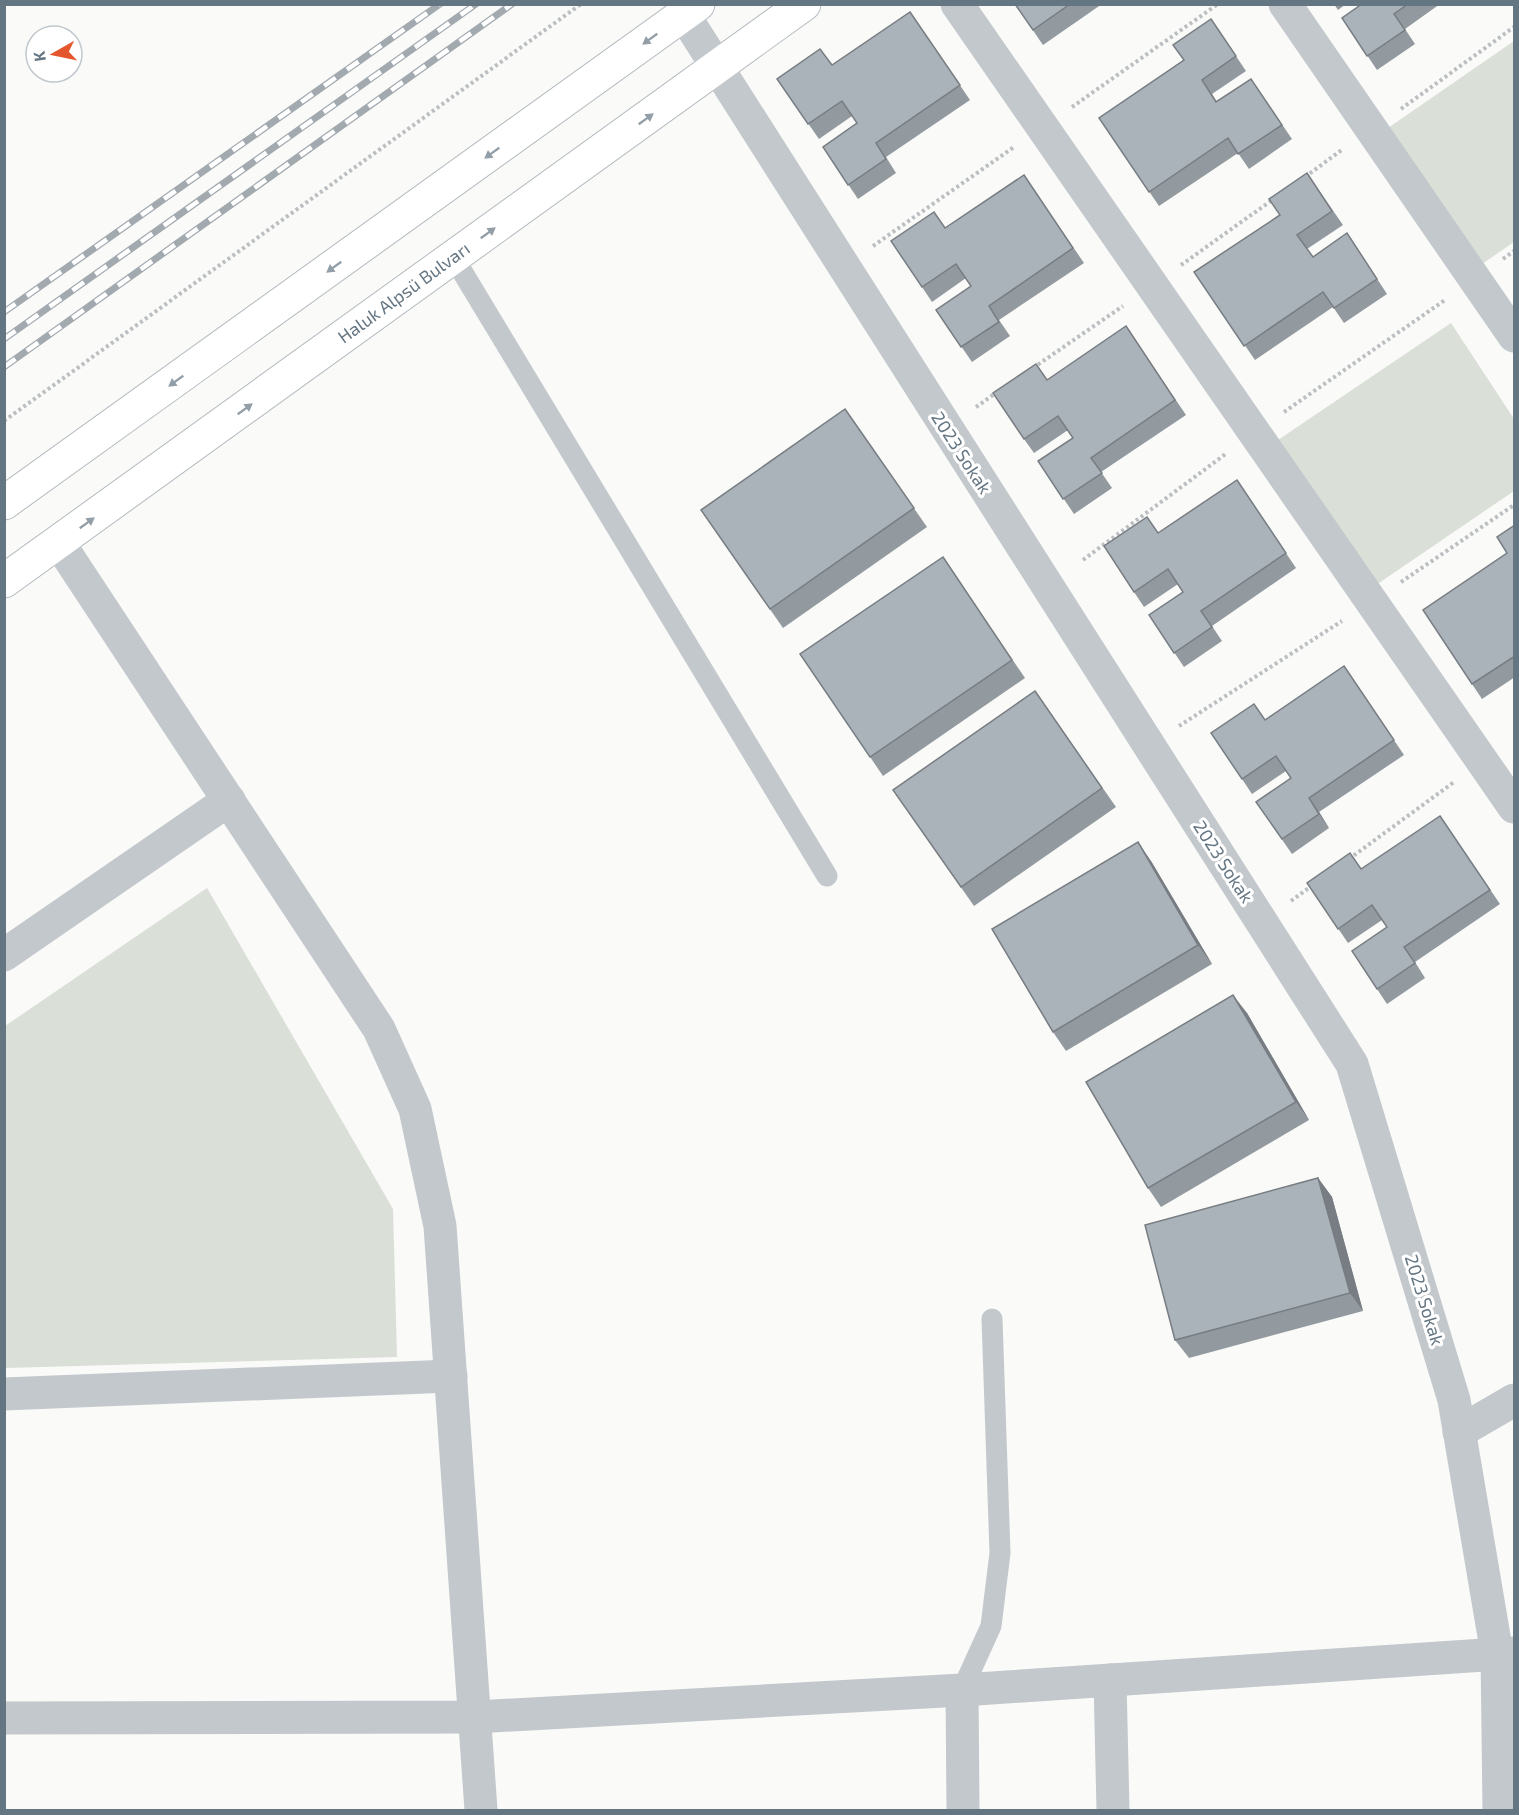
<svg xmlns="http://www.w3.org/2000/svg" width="1519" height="1815" font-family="'Exo 2',sans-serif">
  <rect width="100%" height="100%" fill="#fafaf8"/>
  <g fill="#dadfd7">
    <path d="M1514 41V242L1482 264 1388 128Z"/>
    <path d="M1451 323 1514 419V491L1376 585 1278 440Z"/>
    <path d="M207 888 393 1209 397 1357 5 1368V1026Z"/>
  </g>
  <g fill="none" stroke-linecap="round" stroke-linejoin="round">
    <defs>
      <g id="secondary">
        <path d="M4 503 698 4"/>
        <path d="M4 581 804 4"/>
      </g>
    </defs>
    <use href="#secondary" stroke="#b3babf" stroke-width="35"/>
    <g stroke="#bbbfc2" stroke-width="4" stroke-dasharray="3 3" stroke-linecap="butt">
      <path d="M1072 107 1218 4"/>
      <path d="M1401 109 1514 27"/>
      <path d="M1305 177 1343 149"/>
      <path d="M873 246 1014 147"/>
      <path d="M1503 259 1514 251"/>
      <path d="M1181 265 1275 198"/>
      <path d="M1033 368 1123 306"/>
      <path d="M976 407 997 392"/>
      <path d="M1284 412 1445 300"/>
      <path d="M4 421 581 4"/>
      <path d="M1083 560 1227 453"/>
      <path d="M1401 582 1514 505"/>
      <path d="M1179 726 1342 621"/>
      <path d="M1349 859 1454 782"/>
      <path d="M1291 901 1314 884"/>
    </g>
    <g stroke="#c3c8cc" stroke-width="21">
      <path d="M454 258 827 876"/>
      <path d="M962 1690 991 1626 1000 1553 992 1319"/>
    </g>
    <g stroke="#c3c8cc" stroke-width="33">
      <path d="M957 4 1514 807"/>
      <path d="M1285 4 1514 336"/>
      <path d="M684 15 1352 1064 1454 1400 1497 1654 1499 1810"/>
      <path d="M59 543 379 1029 415 1109 440 1226 481 1810"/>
      <path d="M4 955 229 800"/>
      <path d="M4 1394 451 1376"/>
      <path d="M1459 1432 1514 1400"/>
      <path d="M1110 1680 1113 1810"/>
      <path d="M962 1690 963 1810"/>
      <path d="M4 1718 475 1717 962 1690 1514 1653"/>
    </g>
    <use href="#secondary" stroke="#fff" stroke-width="33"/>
    <defs>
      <g id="rail">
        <path d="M4 312 440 4"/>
        <path d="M4 339 476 4"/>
        <path d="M4 367 512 4"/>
      </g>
    </defs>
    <use href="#rail" stroke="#a2aab0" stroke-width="7"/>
    <use href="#rail" stroke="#fff" stroke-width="4.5" stroke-dasharray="14" stroke-linecap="butt"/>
  </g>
  <g fill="#929a9f">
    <path d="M1015 4H1102L1043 45Z"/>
    <path d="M1334 4H1346L1338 10Z"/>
    <path d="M1362 4H1440L1405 29 1415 44 1377 70 1342 18Z"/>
    <path d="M910 12 970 100 886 157 896 173 858 199 823 147 857 123 852 116 819 139 777 79 832 65Z"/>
    <path d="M1211 19 1246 71 1212 94 1217 102 1251 79 1292 139 1249 169 1238 153 1159 206 1099 118 1184 60Z"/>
    <path d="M1307 173 1343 225 1307 249 1313 257 1357 248 1387 294 1344 323 1333 307 1255 360 1194 272 1280 215Z"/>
    <path d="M1024 175 1084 263 999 320 1010 336 972 362 936 310 971 286 966 278 932 302 922 287 945 228Z"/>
    <path d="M1126 326 1186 415 1101 472 1112 488 1074 514 1038 461 1073 438 1068 430 1034 453 1024 439 1047 380Z"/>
    <path d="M845 409 927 527 783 628 701 510Z"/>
    <path d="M1237 480 1296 568 1212 626 1222 641 1184 667 1149 615 1183 592 1178 584 1144 607 1134 592 1158 533Z"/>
    <path d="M1515 525V677L1482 699 1472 684Z"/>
    <path d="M943 557 1025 678 883 776 800 654Z"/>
    <path d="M1344 666 1404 755 1319 812 1329 828 1292 854 1256 802 1291 778 1286 771 1252 794 1242 779 1265 720Z"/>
    <path d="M1035 691 1116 807 974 906 893 790Z"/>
    <path d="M1440 816 1500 904 1415 962 1425 978 1387 1004 1377 989 1387 927 1382 920 1348 943 1307 883 1361 869Z"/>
    <path d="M1151 861 1212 964 1066 1051 1053 1032Z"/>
    <path d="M1247 1013 1309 1120 1161 1207 1148 1188Z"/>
    <path d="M1318 1178 1332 1197 1363 1311 1189 1358 1175 1340Z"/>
  </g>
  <g fill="#777d82">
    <path d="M1309 798 1319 812 1329 828 1319 814Z"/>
    <path d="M1138 842 1151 861 1212 964 1198 945Z"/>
    <path d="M1233 995 1247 1013 1309 1120 1296 1102Z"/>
    <path d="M1318 1178 1332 1197 1363 1311 1350 1293Z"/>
  </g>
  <g fill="#aab3b9" stroke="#777d82" stroke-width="1.5">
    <path d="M1015 4H1070L1033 30Z"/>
    <path d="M1362 4H1408L1394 14 1405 30 1367 56 1342 18Z"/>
    <path d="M910 12 960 85 876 143 886 159 848 185 823 147 857 123 842 101 808 124 777 79 820 49 832 65Z"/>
    <path d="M1211 19 1236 56 1202 80 1216 102 1251 79 1282 125 1238 154 1228 138 1149 192 1099 118 1184 60 1173 45Z"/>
    <path d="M1307 173 1332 211 1297 235 1313 257 1347 233 1377 279 1334 308 1323 292 1244 346 1194 272 1280 215 1269 199Z"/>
    <path d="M1024 175 1073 248 989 306 999 322 961 347 936 310 971 286 956 264 922 287 891 241 934 212 945 228Z"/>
    <path d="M1126 326 1175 400 1091 458 1102 473 1063 499 1038 461 1073 438 1058 416 1024 439 993 393 1036 364 1047 380Z"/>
    <path d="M845 409 914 508 770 609 701 510Z"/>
    <path d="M1237 480 1286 553 1201 611 1212 627 1174 653 1149 615 1183 592 1168 569 1134 592 1104 546 1147 517 1158 533Z"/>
    <path d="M1515 525V656L1472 684 1423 610 1507 553 1497 537Z"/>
    <path d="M943 557 1012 660 870 757 800 654Z"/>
    <path d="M1344 666 1394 740 1309 798 1319 814 1282 839 1256 802 1291 778 1276 756 1242 779 1211 733 1254 704 1265 720Z"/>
    <path d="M1035 691 1102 788 961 887 893 790Z"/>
    <path d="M1440 816 1490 890 1404 947 1415 963 1377 989 1352 951 1387 927 1372 905 1338 929 1307 883 1350 853 1361 869Z"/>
    <path d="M1138 842 1198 945 1053 1032 992 929Z"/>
    <path d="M1233 995 1296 1102 1148 1188 1086 1082Z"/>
    <path d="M1318 1178 1350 1293 1175 1340 1145 1225Z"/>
  </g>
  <defs><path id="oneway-solid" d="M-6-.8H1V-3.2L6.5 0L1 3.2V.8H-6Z" transform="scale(1.5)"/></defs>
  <g fill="#939fa8">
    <use href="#oneway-solid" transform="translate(650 39) rotate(144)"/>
    <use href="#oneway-solid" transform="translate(646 119) rotate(-36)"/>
    <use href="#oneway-solid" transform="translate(492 153) rotate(144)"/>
    <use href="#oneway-solid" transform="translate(488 233) rotate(-36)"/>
    <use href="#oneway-solid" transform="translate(334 267) rotate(144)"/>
    <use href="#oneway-solid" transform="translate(176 381) rotate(144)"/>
    <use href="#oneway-solid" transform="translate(245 409) rotate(-36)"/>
    <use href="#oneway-solid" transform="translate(87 523) rotate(-36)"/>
  </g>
  <g text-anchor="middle" stroke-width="6" stroke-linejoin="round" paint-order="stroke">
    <g font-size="18" fill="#657683" stroke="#fff">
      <text transform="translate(404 293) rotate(-36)" y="6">Haluk Alpsü Bulvarı</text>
      <text transform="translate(961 453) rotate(57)" y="6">2023 Sokak</text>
      <text transform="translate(1223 862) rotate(57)" y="6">2023 Sokak</text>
      <text transform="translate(1424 1300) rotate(73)" y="6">2023 Sokak</text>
    </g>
  </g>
  <rect width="1519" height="1815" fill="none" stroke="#657683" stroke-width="12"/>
  <g transform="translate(54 54) rotate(261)"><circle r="28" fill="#ffffff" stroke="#c1c8cd" stroke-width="1.5"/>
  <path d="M0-4.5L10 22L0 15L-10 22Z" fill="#e4572e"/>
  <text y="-9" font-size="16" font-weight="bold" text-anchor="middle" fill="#657683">K</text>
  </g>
</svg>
